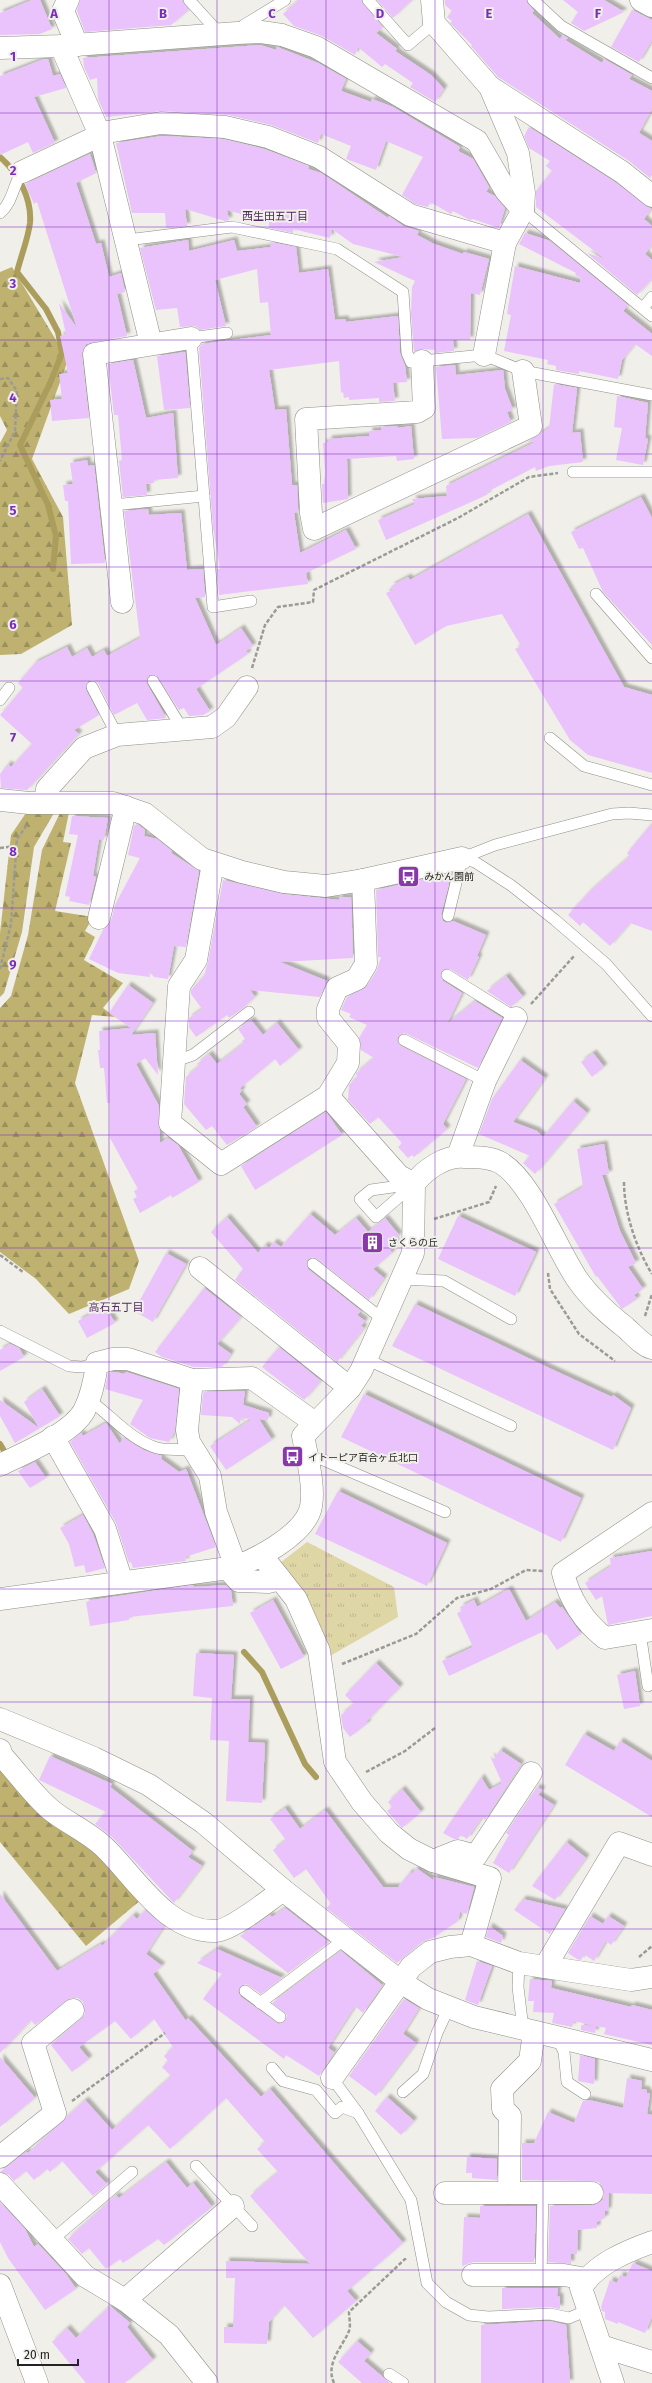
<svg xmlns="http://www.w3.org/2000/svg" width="652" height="2383" font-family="'Fira Sans','Noto Sans JP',sans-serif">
  <defs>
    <pattern id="forest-firs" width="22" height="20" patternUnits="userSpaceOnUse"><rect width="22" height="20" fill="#bfb270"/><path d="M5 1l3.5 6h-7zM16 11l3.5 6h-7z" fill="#9b915c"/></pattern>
    <pattern id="park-tufts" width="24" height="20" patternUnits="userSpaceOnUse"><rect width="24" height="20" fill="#dfd6a6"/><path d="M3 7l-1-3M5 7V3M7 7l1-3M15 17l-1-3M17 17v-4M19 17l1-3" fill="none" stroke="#bfb88f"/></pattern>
    <filter id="shadow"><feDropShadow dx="3.5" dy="-3.5" stdDeviation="1" flood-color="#0004"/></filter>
  </defs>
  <rect width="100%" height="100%" fill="#f0efe9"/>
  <g fill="url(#forest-firs)">
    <path d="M12 267 68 360 32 459 63 517 72 625 21 654 0 655V443L7 430 0 416V272Z"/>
    <path d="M28 810 54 813 34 847 22 932 4 993 0 997V933L11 835Z"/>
    <path d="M69 812 63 842 71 843 55 911 93 917 85 931 95 937 84 960 123 983 103 1008 115 1017 92 1015 75 1083 139 1261 129 1289 69 1314 36 1279 0 1252V1008L11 996 28 935 42 850 60 813Z"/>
    <path d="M4 1768 77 1833 142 1899 86 1946 0 1842V1771Z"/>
  </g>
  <path fill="url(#park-tufts)" d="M307 1542 394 1587 398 1617 330 1656 280 1563Z"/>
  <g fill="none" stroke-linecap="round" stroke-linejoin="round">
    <g stroke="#ab9e5c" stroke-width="6">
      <path d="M0 157C18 173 32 198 30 223 28 239 21 256 17 272L46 309 58 332 62 353 51 381 20 445 48 505 56 536 53 569"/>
      <path d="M0 1444 6 1454"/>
      <path d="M244 1652 262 1672 305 1764 316 1777"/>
    </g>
  </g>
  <g fill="#eac3fc" filter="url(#shadow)">
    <path d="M32 0H40L52 29 40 34 0 35V13Z"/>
    <path d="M80 0H182L189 10 171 25 85 32 77 11Z"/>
    <path d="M299 0H361L383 27 376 33 397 49 395 51 431 75 444 89 435 102 410 87 413 83 385 64 382 67 358 47 355 55 322 36 294 26 283 14Z"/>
    <path d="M377 0H412L393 18Z"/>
    <path d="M445 0H526L534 11 532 13 560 39 563 35 568 38 565 40 602 63 604 59 632 75 629 79 652 91V109L639 133 652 141V175L650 178 629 161 498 77 471 46 472 45 450 23 452 21 447 17 452 11 445 5Z"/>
    <path d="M563 0H604L624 12 584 31 571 23 578 12Z"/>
    <path d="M632 10 652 20V40L639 62 611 47Z"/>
    <path d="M260 45 276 50 277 47 318 63 346 79 341 91 371 102 372 99 393 107 460 147 458 151 473 159 489 187 486 192 495 196 505 208 499 228 473 219 470 220 453 211 451 214 430 202 428 207 415 204 402 195 423 157 386 141 376 170 346 159 351 146 321 134 318 143 271 125 228 115 162 111 106 117 98 99 97 78 90 80 84 67 83 58Z"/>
    <path d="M44 59H48L53 76 60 74 66 88 34 97 55 143 33 153 28 142 0 155V76Z"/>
    <path d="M529 127 615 182 651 209 644 219 652 226V245L645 254 652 260V279L637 295 587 253 605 259 536 207V191L552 171 546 166 550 161 529 148 524 136Z"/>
    <path d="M162 136 223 139 264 149 309 166 308 169 321 173 388 218 389 216 403 226 419 231 417 235 434 244 463 254 464 252 489 259 480 295 471 293 470 340H453L454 351 435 353V350L422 349 414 352 411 314 412 287 415 281 374 262 403 257 353 244 332 229 330 238 293 229V233L269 228V222L227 210 229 220 225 221 185 209 187 226 166 228 165 213H132L116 143Z"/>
    <path d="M90 154 96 173 76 183 96 244 101 243 109 277 121 273 125 292 117 294 127 336 86 344 82 355 89 418 52 421 50 400 62 399 59 374 68 373 60 336 66 334 59 303 77 328 37 202 34 204 25 184Z"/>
    <path d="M525 233 550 241 628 305 623 311 652 334V356L635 344 622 360 618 379 579 371V374L556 370V366L547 364 548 360 504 351 511 315 507 314 515 266 580 283 581 278 575 275 576 273 519 244Z"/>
    <path d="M188 240 189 251 234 240 237 251 271 247 270 242 296 247 299 273 328 269 335 320 345 319 346 322 398 316 400 353 405 366 407 382 393 383 395 401 379 402V398L349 400V397L344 398 343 392 341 393 339 361 269 370 275 410 286 409 292 485H297L298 512 294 513 300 553 346 530 356 549 306 573 308 584 219 595 217 569H220L213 527 199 348 202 344 271 335 268 302 260 303 257 269 215 280 226 326 200 330 195 326 180 327 177 308 156 310 140 248Z"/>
    <path d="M185 352 190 408 164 410 157 356Z"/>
    <path d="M133 360 146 418 173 413 178 478 154 480V483L146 484 147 495 123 497 119 461 122 460 118 415H114L108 364Z"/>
    <path d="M455 365 456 375 503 370 505 389 513 410 507 412 511 422 477 438 442 439 436 367Z"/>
    <path d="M554 384 577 388 572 433 580 432 583 462 549 466 536 471 535 467 487 492 488 494 480 498 386 540 378 520 415 504 412 499 447 496 446 486 537 441 527 442 549 428Z"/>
    <path d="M617 396 648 403 645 438 648 439 643 465 616 460 622 428 614 427Z"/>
    <path d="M397 426 398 428 411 426 414 459 397 461 396 456 347 459 348 499 323 503 322 484H324L325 472 323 443 329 442 328 439 369 436V431L381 430V427Z"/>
    <path d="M87 460 88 466 94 465 105 563 71 564 68 501H65L63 485 73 484 70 463Z"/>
    <path d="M641 497 652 518V645L603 592 583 548 579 549 571 532Z"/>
    <path d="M148 509 149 515 181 513 187 570 203 569 205 597 195 598 216 645 241 628 253 646 246 651 248 654 196 689 210 711 203 715 189 716 184 708 179 710 156 675H149L146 682 166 718 147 720 137 703 114 715 98 683 93 680 88 681 86 690 99 715 74 730 79 734 27 790 1 788 0 774 8 764 11 767 32 744 0 715 23 688 18 683 35 663 67 647 72 657 87 648 92 657 104 650 107 656 140 638 124 511Z"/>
    <path d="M528 514 624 687 652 695V773L588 755 570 740 515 649 521 646 502 614 446 626 415 645 386 593 393 590 391 586 408 577 410 580Z"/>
    <path d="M72 816 108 818 104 840 99 839 93 876 96 877 89 905 69 901 70 897 65 896 78 835 69 834Z"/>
    <path d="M652 823V931L630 923 610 946 583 922 580 926 568 915 589 892 630 856 627 853Z"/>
    <path d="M137 824 145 830 144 836 157 839 172 851 171 853 199 871 186 947 174 946 168 979 154 977 149 971 150 977 118 973 89 959 103 930 111 921 115 905 140 858 128 855 134 826Z"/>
    <path d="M447 874 449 884 441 914 443 921 447 923 453 921 486 935 477 956 479 957 468 980 450 969H444L441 972 443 981 462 993 447 1024 475 1001 502 1018 478 1068 407 1034 403 1033 398 1037 397 1041 401 1046 466 1079 443 1124 447 1129 414 1157 412 1155 408 1158 398 1147 402 1143 378 1117 370 1124 348 1100 349 1085 357 1077 356 1073 374 1058 361 1050 359 1038 367 1025 349 1017 351 1014 341 1010 347 997 367 986 377 970 381 957H378L376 890Z"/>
    <path d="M223 880 283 894 339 900V897H351L353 958 280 962 327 981 320 997 250 990 255 997 242 1009 229 1018 227 1015 196 1037 189 1027V1018L202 1009 191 994V990L204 976 208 962Z"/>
    <path d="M506 976 523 997 511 1007 487 991Z"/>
    <path d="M128 985 153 1003 131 1035 155 1033 158 1075 145 1058 136 1064 159 1106 160 1143 168 1138 178 1145 199 1182 172 1198 171 1195 140 1213 133 1199 137 1197 134 1191 138 1189 110 1138V1103H107L104 1068H100L98 1050H100L99 1031 131 1028 109 1013Z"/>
    <path d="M251 1020 263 1035 277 1023 299 1050 280 1066 275 1059 240 1088 242 1090 239 1094 247 1104 243 1107 257 1127 227 1145 212 1126 206 1130 184 1104 186 1077 199 1066 197 1064 209 1054 217 1064 244 1043 242 1041 245 1039 238 1029Z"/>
    <path d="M593 1053 604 1067 592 1077 581 1062Z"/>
    <path d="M520 1060 545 1078 513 1122 537 1131 543 1137 573 1101 587 1113 535 1174 523 1163 530 1156 479 1134 492 1099Z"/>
    <path d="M326 1112 342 1135 255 1190 241 1166Z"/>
    <path d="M604 1144 609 1174 602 1175 620 1231 636 1263 628 1267 643 1289 634 1295 637 1299 622 1309 597 1276 596 1277 554 1204 583 1187 577 1149Z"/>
    <path d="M310 1214 335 1235 356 1218 368 1232 385 1218 399 1235 394 1240 397 1244 390 1250 392 1253 373 1269 384 1278 369 1300 317 1259 311 1257 307 1260 308 1269 361 1311 357 1315 365 1321 361 1326 364 1328 337 1362 235 1280 243 1269 211 1232 227 1217 258 1253 265 1245 269 1248 274 1242 281 1247Z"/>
    <path d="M458 1216 536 1252 515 1296 438 1259Z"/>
    <path d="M166 1253 186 1264 153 1322 134 1311Z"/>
    <path d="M204 1288 241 1317 217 1344 231 1354 222 1367H194L162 1357 155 1352Z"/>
    <path d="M415 1304 549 1368 612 1397 613 1395 631 1408 613 1450 392 1346Z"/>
    <path d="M105 1306 115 1323 87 1338 78 1321Z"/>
    <path d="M10 1344 19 1348 24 1357 0 1371V1350Z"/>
    <path d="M279 1347 321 1381 304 1400 262 1367Z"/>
    <path d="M115 1372 124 1374 126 1372 179 1389 175 1431 169 1442 150 1438 130 1424 143 1400 105 1389 108 1373Z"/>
    <path d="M42 1389 60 1416 15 1443 0 1416V1400L39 1428 24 1402Z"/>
    <path d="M245 1391 243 1405 269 1413 268 1420 259 1419 272 1440 226 1470 210 1446 252 1419 241 1418 240 1424 232 1417 201 1415 203 1393 205 1394 203 1392Z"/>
    <path d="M364 1394 581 1498 561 1542 341 1437Z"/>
    <path d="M106 1423 120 1444 123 1437 144 1450 162 1456 161 1459 179 1472 186 1469 216 1547 185 1557 186 1561 133 1568 131 1562 129 1563 116 1523 70 1442 81 1433 83 1436Z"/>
    <path d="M35 1462 46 1478 30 1488 18 1471Z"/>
    <path d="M338 1491 447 1543 427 1586 315 1534Z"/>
    <path d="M83 1515 93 1534 105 1568 86 1573 84 1565 75 1567 69 1544 60 1528Z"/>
    <path d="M652 1551V1616L608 1625 602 1596 596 1600 585 1583 611 1566 610 1558Z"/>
    <path d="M193 1585 194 1587 226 1585 231 1591 233 1606 129 1617V1620L90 1626 86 1602 92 1600Z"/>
    <path d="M509 1589 526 1621 555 1602 560 1608 562 1607 581 1634 557 1650 546 1634 544 1635 542 1632 449 1676 442 1661 473 1647 457 1613 462 1611 460 1607 474 1600 477 1607Z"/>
    <path d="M273 1600 304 1657 281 1669 250 1613Z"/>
    <path d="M196 1653 234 1655 231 1699H250L248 1742 265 1743 262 1803 226 1801 229 1741 210 1740 212 1698 193 1696Z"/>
    <path d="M376 1663 400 1687 366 1722 368 1723 350 1737 343 1728 341 1715 354 1704 345 1695Z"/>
    <path d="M635 1671 640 1706 624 1709 617 1675Z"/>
    <path d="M584 1734 614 1751 620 1741 652 1761V1817L565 1765Z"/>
    <path d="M500 1750 521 1764 485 1820 482 1817 467 1839 461 1835 458 1839H454L443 1833 481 1777 489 1790 502 1783 490 1756 494 1759Z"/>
    <path d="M50 1756 112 1784 110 1787 193 1851 188 1857 202 1866 174 1903 112 1837 95 1824 106 1812 39 1780Z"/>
    <path d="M537 1787 542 1790 538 1795 554 1805 509 1873 493 1863 509 1835 506 1833Z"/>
    <path d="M402 1789 421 1812 402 1828 387 1811 392 1807 388 1802Z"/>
    <path d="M285 1808 300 1829 325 1810 383 1887H398L410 1872 412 1874 416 1868 433 1880 434 1877 474 1887 467 1914 460 1912 458 1921 433 1938 422 1942 397 1963 326 1908 331 1904 306 1869 294 1878 273 1850 286 1840 270 1819Z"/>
    <path d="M566 1842 586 1858 555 1900 532 1886Z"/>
    <path d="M0 1894 57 1971 101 1944 102 1946 133 1915 137 1919 145 1910 164 1926 146 1954 162 1966 153 1974 186 2021 188 2018 261 2097 270 2089 403 2243 347 2291 356 2301 313 2338 284 2305 269 2322 267 2344 224 2343V2327H233L235 2278H226V2261L310 2264 250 2196 278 2172 257 2149 265 2142 226 2098 170 2149 148 2125 95 2172 107 2184 93 2196 62 2161 50 2172 47 2169 34 2180 26 2171 14 2181 9 2175 0 2172 26 2152 28 2153 85 2100 112 2130 171 2076 162 2067 168 2061 164 2056 173 2047 154 2019 131 2039 115 2021 79 2047 89 2059 72 2072 51 2045 85 2015 83 2002 78 1998H71L35 2025 31 2020 0 2053Z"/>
    <path d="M523 1899 565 1909 550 1934 514 1910Z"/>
    <path d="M285 1908 329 1942 288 1973 240 1936 270 1915 272 1917Z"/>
    <path d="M590 1916 603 1924 608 1916 624 1926 611 1945 606 1941 594 1961 584 1954 581 1960 577 1959 568 1953Z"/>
    <path d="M489 1926 503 1936 501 1943 486 1937Z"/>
    <path d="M217 1949 282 1978 261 1994 246 1984 240 1987 238 1991 241 1997 279 2024 285 2021 287 2015 272 2003 341 1951 382 1985 363 2013 355 2006 328 2048 334 2052 319 2076 286 2055 284 2059 203 1999 222 1974 197 1963Z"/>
    <path d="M477 1961 492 1966 478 2005 465 2000Z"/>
    <path d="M530 1979 552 1981 551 1988 631 2007 632 2005 652 2010V2045L604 2034 606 2028 596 2026 595 2033 581 2030V2025L595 2026 574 2021 572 2027 552 2023 554 2013 533 2012 534 2001H528Z"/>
    <path d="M404 1999 419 2008 403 2034 416 2043 376 2096 349 2076Z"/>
    <path d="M580 2055 595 2059 594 2084 578 2081Z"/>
    <path d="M0 2057 35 2098 0 2127Z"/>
    <path d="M627 2078 642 2081 641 2089 647 2090V2093H650L647 2114 652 2115V2194L609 2193 608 2211H605V2218L597 2222V2228L578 2230 577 2254H571V2264L548 2262 550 2206 592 2205 603 2200 604 2193 599 2182 592 2181 522 2180V2143H534L548 2112 574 2123 583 2101 589 2100 623 2108Z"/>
    <path d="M387 2097 414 2121 401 2135 375 2111Z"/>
    <path d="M467 2157 497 2159V2180L472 2178V2173H466Z"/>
    <path d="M166 2162 187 2188 193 2183 212 2207 164 2245 158 2239 123 2263 120 2259 106 2269 89 2248 82 2254 68 2239 116 2195 119 2198Z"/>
    <path d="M0 2202 25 2229 34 2247 38 2244 66 2274 76 2289 45 2310 8 2258 0 2242Z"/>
    <path d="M480 2206H536L534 2262H473L462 2266 464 2217 480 2218Z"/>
    <path d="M633 2263 652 2271V2317L645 2333 618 2322V2324L605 2319V2312L602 2311 601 2307 610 2280 617 2283 620 2275 626 2277Z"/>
    <path d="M502 2288H558L557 2296 560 2297V2309L550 2307 502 2309Z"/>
    <path d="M110 2306 130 2323 127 2327 153 2360 125 2383H86L52 2342 67 2328 76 2338Z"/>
    <path d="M549 2321 566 2325 570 2383H481V2325Z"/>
    <path d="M357 2341 371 2353 364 2361 390 2383H362L338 2362Z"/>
  </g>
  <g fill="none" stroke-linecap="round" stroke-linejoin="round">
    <defs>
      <g id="lane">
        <path d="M189 0 221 35"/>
        <path d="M368 0 408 45 434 23"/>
        <path d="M533 0 561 26 652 78"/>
        <path d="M238 32 244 25 285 0"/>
        <path d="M523 210 652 316"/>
        <path d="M0 213C13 202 13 185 22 172"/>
        <path d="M127 240 232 227 337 249 403 292 407 353 411 362 484 355 523 371 652 395"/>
        <path d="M643 308 652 297"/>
        <path d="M227 333 191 338 213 607 251 601"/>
        <path d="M573 472H652"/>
        <path d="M113 505 204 496"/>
        <path d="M596 594 652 658"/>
        <path d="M153 681 183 730"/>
        <path d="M92 687 117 735"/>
        <path d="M0 700 9 688"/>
        <path d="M550 738 584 766 652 785"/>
        <path d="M462 858 475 862 512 886 555 920 606 964 652 1016"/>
        <path d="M462 858 495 845 612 814 629 813 652 815"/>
        <path d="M448 916 462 858"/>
        <path d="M447 975 516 1018"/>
        <path d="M404 1040 485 1081"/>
        <path d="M175 1061 193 1055 249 1012"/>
        <path d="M414 1184 376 1217 360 1199 371 1190Z"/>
        <path d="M313 1264 385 1321"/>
        <path d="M402 1279 444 1281 511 1319"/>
        <path d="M0 1331 69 1366 82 1367 97 1363"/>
        <path d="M366 1359 511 1426"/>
        <path d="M89 1400C111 1415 130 1440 157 1448 169 1451 181 1448 194 1451"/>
        <path d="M308 1461 321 1459 445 1512"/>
        <path d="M640 1632 648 1686"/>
        <path d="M519 1963 518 1987 523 2029"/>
        <path d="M245 1991 280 2017"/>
        <path d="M260 2003 345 1939"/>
        <path d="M557 2037 564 2052 567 2082 585 2094"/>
        <path d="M272 2068 283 2081 316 2090 335 2113 342 2107 358 2113"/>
        <path d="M332 2078 358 2113 411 2200 427 2283 446 2302 469 2315 488 2317 550 2314 569 2318 588 2310"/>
        <path d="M403 2092 423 2074 437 2033 449 2007"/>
        <path d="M196 2166 252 2226"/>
        <path d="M52 2240 132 2172"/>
        <path d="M541 2275 543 2193"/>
        <path d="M389 2374 403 2383"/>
      </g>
      <g id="street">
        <path d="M68 0 63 11 77 45"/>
        <path d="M432 0 434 23 490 87 518 153 524 193 523 210 505 243 484 355"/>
        <path d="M641 0 652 6"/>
        <path d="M61 46 100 135 151 344"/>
        <path d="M0 48 61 46 237 33 261 32 282 35 316 47 477 141 506 191 523 210"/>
        <path d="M490 87 622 172 652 196"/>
        <path d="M22 172 107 132 161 123 225 127 268 137 319 157 410 215 505 243"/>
        <path d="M422 361 424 408 417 412 306 419 311 513 314 529 531 426 523 371"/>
        <path d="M122 602 94 354 191 338"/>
        <path d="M0 800 29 803H113L145 814 202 859 242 872 284 882 326 886 363 880 462 858"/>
        <path d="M45 802 47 789 84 748 117 735 212 727 226 717 247 687"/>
        <path d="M213 863 196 960 179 986 170 1123 221 1164 328 1096 348 1063 349 1044 328 1018V1009L337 988 357 979 366 964 363 880"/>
        <path d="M99 918 126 807"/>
        <path d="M328 1096 399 1176 414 1184"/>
        <path d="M458 1156 485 1081 516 1018"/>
        <path d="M200 1268 350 1388"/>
        <path d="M192 1380 187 1430 189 1442 210 1476 216 1512 236 1567"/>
        <path d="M53 1437 105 1529 122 1582"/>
        <path d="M0 1465C24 1453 71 1434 84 1411 91 1397 95 1379 97 1363L113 1359H128L192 1380 252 1378 315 1423"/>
        <path d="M652 1513 563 1573C569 1598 584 1622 605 1638L652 1630"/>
        <path d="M262 1556 296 1599 319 1651 335 1762 362 1802 389 1833 409 1849 433 1861 490 1878 471 1945"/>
        <path d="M227 1568 239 1581 268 1582 280 1579"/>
        <path d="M0 1599 236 1567C258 1558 299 1537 309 1513 317 1495 307 1456 303 1436L350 1388 361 1371 413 1253 414 1184C425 1169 446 1155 465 1157 476 1157 491 1157 501 1163 532 1182 556 1248 577 1279 591 1299 607 1313 626 1328 633 1334 643 1346 652 1348"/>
        <path d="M0 1719 94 1758 149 1785 204 1823 283 1890 401 1982 428 1999 474 2017 652 2060"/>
        <path d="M0 1750 2 1756C18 1773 33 1795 51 1810 67 1823 87 1831 103 1846 135 1876 166 1933 216 1931 232 1930 269 1900 283 1890"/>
        <path d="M433 1861 458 1851 476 1856 531 1773"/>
        <path d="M545 1967 619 1843 652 1855"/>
        <path d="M332 2078 411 1967 430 1952 450 1947 471 1945 519 1963 631 1980 652 1977"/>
        <path d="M0 2157 55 2113 33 2043 73 2010"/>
        <path d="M0 2184 85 2276 125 2300 169 2335 207 2383"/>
        <path d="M445 2193H592"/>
        <path d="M509 2193 510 2116 503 2109 502 2089 530 2061 534 2032"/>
        <path d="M473 2275H564L586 2279"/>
        <path d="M0 2285 37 2383"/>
        <path d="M125 2300 233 2206"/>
        <path d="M601 2346 652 2362"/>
        <path d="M613 2383 581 2288C595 2264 627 2251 652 2242"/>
      </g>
    </defs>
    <use href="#lane" stroke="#908f8a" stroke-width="12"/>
    <use href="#street" stroke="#908f8a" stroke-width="23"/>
    <g stroke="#9b9b96" stroke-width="2.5" stroke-dasharray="4 2" stroke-linecap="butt">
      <path d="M0 379 8 378 17 391 15 431 0 461"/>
      <path d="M252 668 265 625 278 607 313 602 314 590 458 518 529 477 558 473"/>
      <path d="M0 848 16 846"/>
      <path d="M0 969 11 924 17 839 27 825"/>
      <path d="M531 1004 574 956"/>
      <path d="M624 1182C624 1212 636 1248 652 1274"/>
      <path d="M434 1219 489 1202 496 1186"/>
      <path d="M0 1255 23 1272"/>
      <path d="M548 1273 550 1289 579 1334 615 1361"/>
      <path d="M645 1316 652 1294"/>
      <path d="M342 1664 416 1634 457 1598 491 1589 526 1570 543 1571"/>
      <path d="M366 1772 405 1751 435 1728"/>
      <path d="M639 1957 652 1946"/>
      <path d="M72 2101 165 2033"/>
      <path d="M334 2383C325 2363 342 2348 349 2331 351 2325 349 2317 349 2312L405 2259 406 2261"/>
    </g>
    <use href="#lane" stroke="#fff" stroke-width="11"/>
    <use href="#street" stroke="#fff" stroke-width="22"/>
  </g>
  <path fill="none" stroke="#7b2cbf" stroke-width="1" stroke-opacity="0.55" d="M109 0V2383M217 0V2383M326 0V2383M435 0V2383M543 0V2383M0 113H652M0 227H652M0 340H652M0 454H652M0 567H652M0 681H652M0 794H652M0 908H652M0 1021H652M0 1135H652M0 1248H652M0 1362H652M0 1475H652M0 1589H652M0 1702H652M0 1816H652M0 1929H652M0 2043H652M0 2156H652M0 2270H652"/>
  <defs>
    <symbol id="bus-square" viewBox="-11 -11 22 22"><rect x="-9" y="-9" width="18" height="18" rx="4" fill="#8838a8" stroke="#f0efe9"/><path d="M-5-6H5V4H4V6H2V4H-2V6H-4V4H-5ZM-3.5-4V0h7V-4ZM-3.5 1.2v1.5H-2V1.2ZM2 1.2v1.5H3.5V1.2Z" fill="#fff"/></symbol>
    <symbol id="building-square" viewBox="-11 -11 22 22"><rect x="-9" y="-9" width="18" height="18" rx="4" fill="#8838a8" stroke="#f0efe9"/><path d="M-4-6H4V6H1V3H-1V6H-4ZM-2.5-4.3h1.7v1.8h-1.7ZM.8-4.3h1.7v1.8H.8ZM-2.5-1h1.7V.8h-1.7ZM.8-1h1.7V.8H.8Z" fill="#fff"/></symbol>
  </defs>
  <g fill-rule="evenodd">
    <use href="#bus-square" x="396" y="864" width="25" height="25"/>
    <use href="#building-square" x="360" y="1230" width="25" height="25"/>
    <use href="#bus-square" x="280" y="1444" width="25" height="25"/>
  </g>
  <g text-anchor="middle" stroke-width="4" stroke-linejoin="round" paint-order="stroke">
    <g font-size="10" fill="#242422" stroke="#f0efe9" text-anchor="start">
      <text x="424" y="880">みかん園前</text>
      <text x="388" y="1246">さくらの丘</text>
      <text x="308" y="1461">イトーピア百合ヶ丘北口</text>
    </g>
    <g font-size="11" fill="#4f295f" stroke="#f0efe9">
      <text x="275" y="220">西生田五丁目</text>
      <text x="116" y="1311">高石五丁目</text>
    </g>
  </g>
  <g font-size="13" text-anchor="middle" font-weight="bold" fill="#7b2cbf" stroke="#f0efe9" stroke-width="4" stroke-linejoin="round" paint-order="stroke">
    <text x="54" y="18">A</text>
    <text x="163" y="18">B</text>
    <text x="272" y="18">C</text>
    <text x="380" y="18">D</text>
    <text x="489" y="18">E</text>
    <text x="598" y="18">F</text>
    <text x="13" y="61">1</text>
    <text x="13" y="175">2</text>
    <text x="13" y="288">3</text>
    <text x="13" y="402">4</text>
    <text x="13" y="515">5</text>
    <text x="13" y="629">6</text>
    <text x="13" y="742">7</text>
    <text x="13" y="856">8</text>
    <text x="13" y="969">9</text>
  </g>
  <path d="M18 2359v6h60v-6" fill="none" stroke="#242422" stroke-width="2"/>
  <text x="24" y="2359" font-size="12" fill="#242422" stroke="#f0efe9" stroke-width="3" paint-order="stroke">20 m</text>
</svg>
